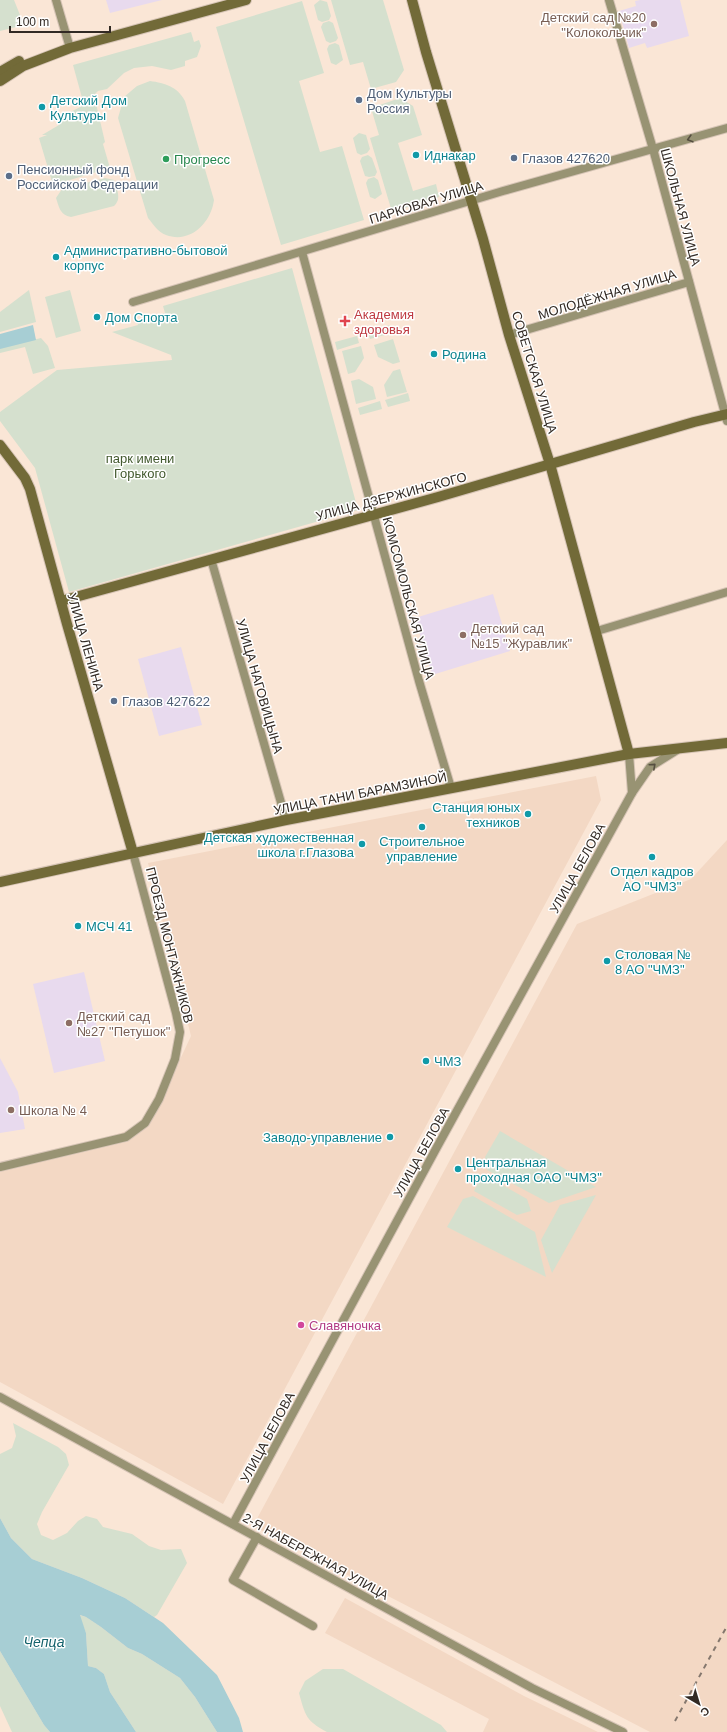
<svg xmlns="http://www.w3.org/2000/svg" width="727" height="1732" font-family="Helvetica,sans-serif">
  <rect width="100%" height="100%" fill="#fae6d6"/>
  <g fill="#f3d8c4">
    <path d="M596 776 601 800 223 1504 0 1382V1170L150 1124 191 1036 148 863Z"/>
    <path d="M727 840V1732H650L253 1526 577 924 691 879Z"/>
    <path d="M345 1598 524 1696 598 1732H483L489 1719 325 1633Z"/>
  </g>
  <g fill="#e8daee">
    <path d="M106 0H162L110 13Z"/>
    <path d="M640 0H680L689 36 647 48 645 43 629 48 619 11 636 6 635 1Z"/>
    <path d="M493 594 510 651 432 675 415 618Z"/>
    <path d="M181 647 202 725 159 736 138 659Z"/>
    <path d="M84 972 105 1061 54 1073 33 984Z"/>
    <path d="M0 1058 18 1092 25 1129 0 1133Z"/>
  </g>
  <g fill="#d5e0ce">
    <path d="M0 0H14L24 25 0 31Z"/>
    <path d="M320 0 327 2 331 16 329 20 322 22 318 20 314 5Z"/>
    <path d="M331 0H383L404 70 396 82 371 89 363 62 350 65Z"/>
    <path d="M302 1 324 73 299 81 320 152 342 146 364 220 281 245 216 27Z"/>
    <path d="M329 21 333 23 338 38 336 41 330 43 326 41 321 27 323 23Z"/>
    <path d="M191 32 194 42 199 40 201 46 197 57 185 61V66L171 70 152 66 134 68 124 73 107 89 98 91 94 95 105 142 103 144 110 168 53 185 39 138 47 135H42L59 125 57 119 84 105 73 65Z"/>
    <path d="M335 43 339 45 343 60 336 65 331 63 327 49 329 45Z"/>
    <path d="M150 81C165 83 178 87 185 101L214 200C211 223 190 244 166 235 158 232 153 224 148 218L118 118 124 97 137 86Z"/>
    <path d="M400 98 413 106 422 135 398 143 413 191 436 184 439 197 392 212 370 138 379 135 371 108Z"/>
    <path d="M359 133 366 135 370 149 367 153 361 155 357 153 353 138Z"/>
    <path d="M368 155 372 158 377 172 375 176 369 177 365 176 360 161 362 157Z"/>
    <path d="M374 177 378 180 382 194 375 199 370 197 366 183 368 179Z"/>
    <path d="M105 178 114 180C117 190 122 199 114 206L71 217C60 215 59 207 56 198L62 189Z"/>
    <path d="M292 268 358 510 69 592 35 468 0 421V412L57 370 172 360 171 355 112 332 138 325 137 321 165 313 163 306Z"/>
    <path d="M29 290 36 322 0 332V312Z"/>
    <path d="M70 290 81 331 56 338 45 297Z"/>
    <path d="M390 325 392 333 370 339 368 332Z"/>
    <path d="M357 336 359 343 337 350 335 342Z"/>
    <path d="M41 338 48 346 55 368 33 374 25 347 0 353V348Z"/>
    <path d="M393 339 400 362 393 364 378 357 374 345Z"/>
    <path d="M361 346 364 358 355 372 348 374 342 351Z"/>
    <path d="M400 369 407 392 387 397 384 385 393 371Z"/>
    <path d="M359 379 373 387 376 399 356 404 351 381Z"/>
    <path d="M408 393 410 401 388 407 385 400Z"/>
    <path d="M380 401 382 409 360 415 358 408Z"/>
    <path d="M500 1131 596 1187 549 1203 487 1170 485 1157Z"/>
    <path d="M483 1174 527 1199 531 1211 517 1215 474 1191Z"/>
    <path d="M596 1195 552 1273 541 1240 560 1205Z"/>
    <path d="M473 1196 535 1232 546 1277 447 1227 463 1199Z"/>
    <path d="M13 1423 58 1447 66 1454 69 1465 42 1512 37 1524 41 1535 53 1540 67 1533 78 1521 86 1516 97 1519 103 1527 132 1534 149 1546 161 1550 181 1549 187 1563 157 1615 154 1617 125 1598 82 1578 32 1559 11 1538 0 1518V1454L12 1448 16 1436Z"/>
    <path d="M79 1615 86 1617 101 1627 128 1648 142 1654 180 1678 195 1697 217 1732H136L110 1692 104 1674 96 1668 88 1666 86 1633Z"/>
    <path d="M0 1651 44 1725 50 1732H12L0 1706Z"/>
    <path d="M323 1669H343L441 1725 447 1732H327C306 1721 305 1715 299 1693L305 1681Z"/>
  </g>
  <g fill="#a7ced4">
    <path d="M33 325 36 340 0 349V334Z"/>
    <path d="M0 1518 11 1538 32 1559 82 1578 125 1598 163 1623 217 1675 239 1718 243 1732H217L195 1697 180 1678 142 1654 128 1648 101 1627 86 1617 80 1615 86 1633 88 1666 96 1668 104 1674 110 1692 136 1732H50L44 1725 0 1651Z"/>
  </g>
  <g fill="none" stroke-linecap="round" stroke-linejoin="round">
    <defs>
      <g id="street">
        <path d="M56 0 70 48"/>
        <path d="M609 0 653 149 727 421"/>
        <path d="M302 252 419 681 451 788"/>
        <path d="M133 302 503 191 727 128"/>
        <path d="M509 335 689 282"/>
        <path d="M211 559 286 820"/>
        <path d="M597 631 727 592"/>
        <path d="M632 793 650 767 677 750"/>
        <path d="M0 1167 126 1137 145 1123 159 1099 175 1059 180 1032 176 1013 133 853"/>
        <path d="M0 1397 532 1688 623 1732"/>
        <path d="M233 1524 437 1147 632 793 629 754"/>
        <path d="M257 1537 233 1580 313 1626"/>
      </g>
      <g id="secondary">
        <path d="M412 0 426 52 483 239 509 335 550 464 629 754"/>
        <path d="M0 72 19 61"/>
        <path d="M0 81 23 66 70 48 246 0"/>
        <path d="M0 445 25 478 30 489 67 624 133 853"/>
        <path d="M61 601 438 497 694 422 727 414"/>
        <path d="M0 882 286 820 629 754 727 743"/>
      </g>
    </defs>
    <use href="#street" stroke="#d6c4b6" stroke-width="10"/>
    <use href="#secondary" stroke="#d6c4b6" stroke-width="12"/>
    <use href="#street" stroke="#989373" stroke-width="8"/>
    <use href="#secondary" stroke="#726a38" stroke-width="10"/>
    <path stroke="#85786e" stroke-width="2" stroke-dasharray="5 5" stroke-linecap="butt" d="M675 1721 727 1626"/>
  </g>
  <defs><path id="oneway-chevron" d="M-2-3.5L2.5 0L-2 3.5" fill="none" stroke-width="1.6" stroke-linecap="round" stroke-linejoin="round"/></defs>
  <g stroke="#564f40">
    <use href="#oneway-chevron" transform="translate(690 139) rotate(164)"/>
    <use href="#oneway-chevron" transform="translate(653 766) rotate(-42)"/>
  </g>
  <g fill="#8d6e63" stroke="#fff" stroke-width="1.5">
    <circle cx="654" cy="24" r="4"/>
    <circle cx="463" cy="635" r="4"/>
    <circle cx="69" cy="1023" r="4"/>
    <circle cx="11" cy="1110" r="4"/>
  </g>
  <g fill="#5c6f8a" stroke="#fff" stroke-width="1.5">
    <circle cx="359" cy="100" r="4"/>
    <circle cx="514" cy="158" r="4"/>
    <circle cx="9" cy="176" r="4"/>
    <circle cx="114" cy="701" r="4"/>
  </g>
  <g fill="#0f9aa8" stroke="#fff" stroke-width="1.5">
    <circle cx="42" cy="107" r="4"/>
    <circle cx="416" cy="155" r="4"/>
    <circle cx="56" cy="257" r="4"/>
    <circle cx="97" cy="317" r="4"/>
    <circle cx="434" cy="354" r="4"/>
    <circle cx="528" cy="814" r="4"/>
    <circle cx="422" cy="827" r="4"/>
    <circle cx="362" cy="844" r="4"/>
    <circle cx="652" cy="857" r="4"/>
    <circle cx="78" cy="926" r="4"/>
    <circle cx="607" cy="961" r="4"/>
    <circle cx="426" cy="1061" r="4"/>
    <circle cx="390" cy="1137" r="4"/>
    <circle cx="458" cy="1169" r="4"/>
  </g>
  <circle fill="#2e9e5b" stroke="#fff" stroke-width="1.5" cx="166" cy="159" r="4"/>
  <path fill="#e0444e" stroke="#fff" stroke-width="1.5" d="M343 315h4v4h4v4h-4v4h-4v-4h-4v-4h4z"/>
  <circle fill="#d1479c" stroke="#fff" stroke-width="1.5" cx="301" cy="1325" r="4"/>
  <g text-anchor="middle" stroke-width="3" stroke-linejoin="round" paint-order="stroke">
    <g font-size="13" fill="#785e54" stroke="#fff" text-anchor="start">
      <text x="646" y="22" text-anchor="end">Детский сад №20<tspan x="646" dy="15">"Колокольчик"</tspan></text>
      <text x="471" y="633">Детский сад<tspan x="471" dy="15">№15 "Журавлик"</tspan></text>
      <text x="77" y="1021">Детский сад<tspan x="77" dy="15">№27 "Петушок"</tspan></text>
      <text x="19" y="1115">Школа № 4</text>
    </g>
    <g font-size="13" fill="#4e5e75" stroke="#fff" text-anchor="start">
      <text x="367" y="98">Дом Культуры<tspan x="367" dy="15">Россия</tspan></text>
      <text x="522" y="163">Глазов 427620</text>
      <text x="17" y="174">Пенсионный фонд<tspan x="17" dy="15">Российской Федерации</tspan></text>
      <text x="122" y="706">Глазов 427622</text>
    </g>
    <g font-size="13" fill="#0d838f" stroke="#fff" text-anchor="start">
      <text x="50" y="105">Детский Дом<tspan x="50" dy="15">Культуры</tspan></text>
      <text x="424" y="160">Иднакар</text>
      <text x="64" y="255">Административно-бытовой<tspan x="64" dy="15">корпус</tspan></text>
      <text x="105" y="322">Дом Спорта</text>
      <text x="442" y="359">Родина</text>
      <text x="520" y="812" text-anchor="end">Станция юных<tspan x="520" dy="15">техников</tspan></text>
      <text x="354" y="842" text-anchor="end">Детская художественная<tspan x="354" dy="15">школа г.Глазова</tspan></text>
      <text x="422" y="846" text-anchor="middle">Строительное<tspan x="422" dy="15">управление</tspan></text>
      <text x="652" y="876" text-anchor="middle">Отдел кадров<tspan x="652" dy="15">АО "ЧМЗ"</tspan></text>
      <text x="86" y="931">МСЧ 41</text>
      <text x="615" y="959">Столовая №<tspan x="615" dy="15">8 АО "ЧМЗ"</tspan></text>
      <text x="434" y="1066">ЧМЗ</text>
      <text x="382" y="1142" text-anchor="end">Заводо-управление</text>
      <text x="466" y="1167">Центральная<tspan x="466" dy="15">проходная ОАО "ЧМЗ"</tspan></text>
    </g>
    <g font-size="13" fill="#27864d" stroke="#fff" text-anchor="start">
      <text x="174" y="164">Прогресс</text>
    </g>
    <g font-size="13" fill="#322a24" stroke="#fff">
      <text transform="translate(426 202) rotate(-17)" y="5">ПАРКОВАЯ УЛИЦА</text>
      <text transform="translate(681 207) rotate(75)" y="5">ШКОЛЬНАЯ УЛИЦА</text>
      <text transform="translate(607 294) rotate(-17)" y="5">МОЛОДЁЖНАЯ УЛИЦА</text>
      <text transform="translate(535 372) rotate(73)" y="5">СОВЕТСКАЯ УЛИЦА</text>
      <text transform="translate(391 496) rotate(-15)" y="5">УЛИЦА ДЗЕРЖИНСКОГО</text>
      <text transform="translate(409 598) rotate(75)" y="5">КОМСОМОЛЬСКАЯ УЛИЦА</text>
      <text transform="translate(86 642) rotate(74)" y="5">УЛИЦА ЛЕНИНА</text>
      <text transform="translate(260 686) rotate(74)" y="5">УЛИЦА НАГОВИЦЫНА</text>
      <text transform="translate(360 793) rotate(-11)" y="5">УЛИЦА ТАНИ БАРАМЗИНОЙ</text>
      <text transform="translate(577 868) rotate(-61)" y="5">УЛИЦА БЕЛОВА</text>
      <text transform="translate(170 945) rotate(76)" y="5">ПРОЕЗД МОНТАЖНИКОВ</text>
      <text transform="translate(421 1152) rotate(-61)" y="5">УЛИЦА БЕЛОВА</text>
      <text transform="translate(267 1437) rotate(-62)" y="5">УЛИЦА БЕЛОВА</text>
      <text transform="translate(316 1556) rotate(29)" y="5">2-Я НАБЕРЕЖНАЯ УЛИЦА</text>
    </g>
    <g font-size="13" fill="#be3a42" stroke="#fff" text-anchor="start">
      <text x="354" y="319">Академия<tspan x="354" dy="15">здоровья</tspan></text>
    </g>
    <g font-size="13" fill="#435a2f" stroke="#fff">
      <text x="140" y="463">парк имени<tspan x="140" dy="15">Горького</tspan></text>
    </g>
    <g font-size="13" fill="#b23c85" stroke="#fff" text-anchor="start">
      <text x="309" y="1330">Славяночка</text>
    </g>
    <g font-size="14" font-style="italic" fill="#14626c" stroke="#fff">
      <text x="44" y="1647">Чепца</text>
    </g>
  </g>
  <g transform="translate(699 1704) rotate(142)" stroke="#ffffff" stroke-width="3" paint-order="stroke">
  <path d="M0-3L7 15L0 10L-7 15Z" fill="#322a24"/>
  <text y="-6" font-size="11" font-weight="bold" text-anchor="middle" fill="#322a24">С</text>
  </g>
  <path d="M10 26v6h100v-6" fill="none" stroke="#322a24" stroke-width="2"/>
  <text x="16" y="26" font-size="12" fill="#322a24" stroke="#ffffff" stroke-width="3" paint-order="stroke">100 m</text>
</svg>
